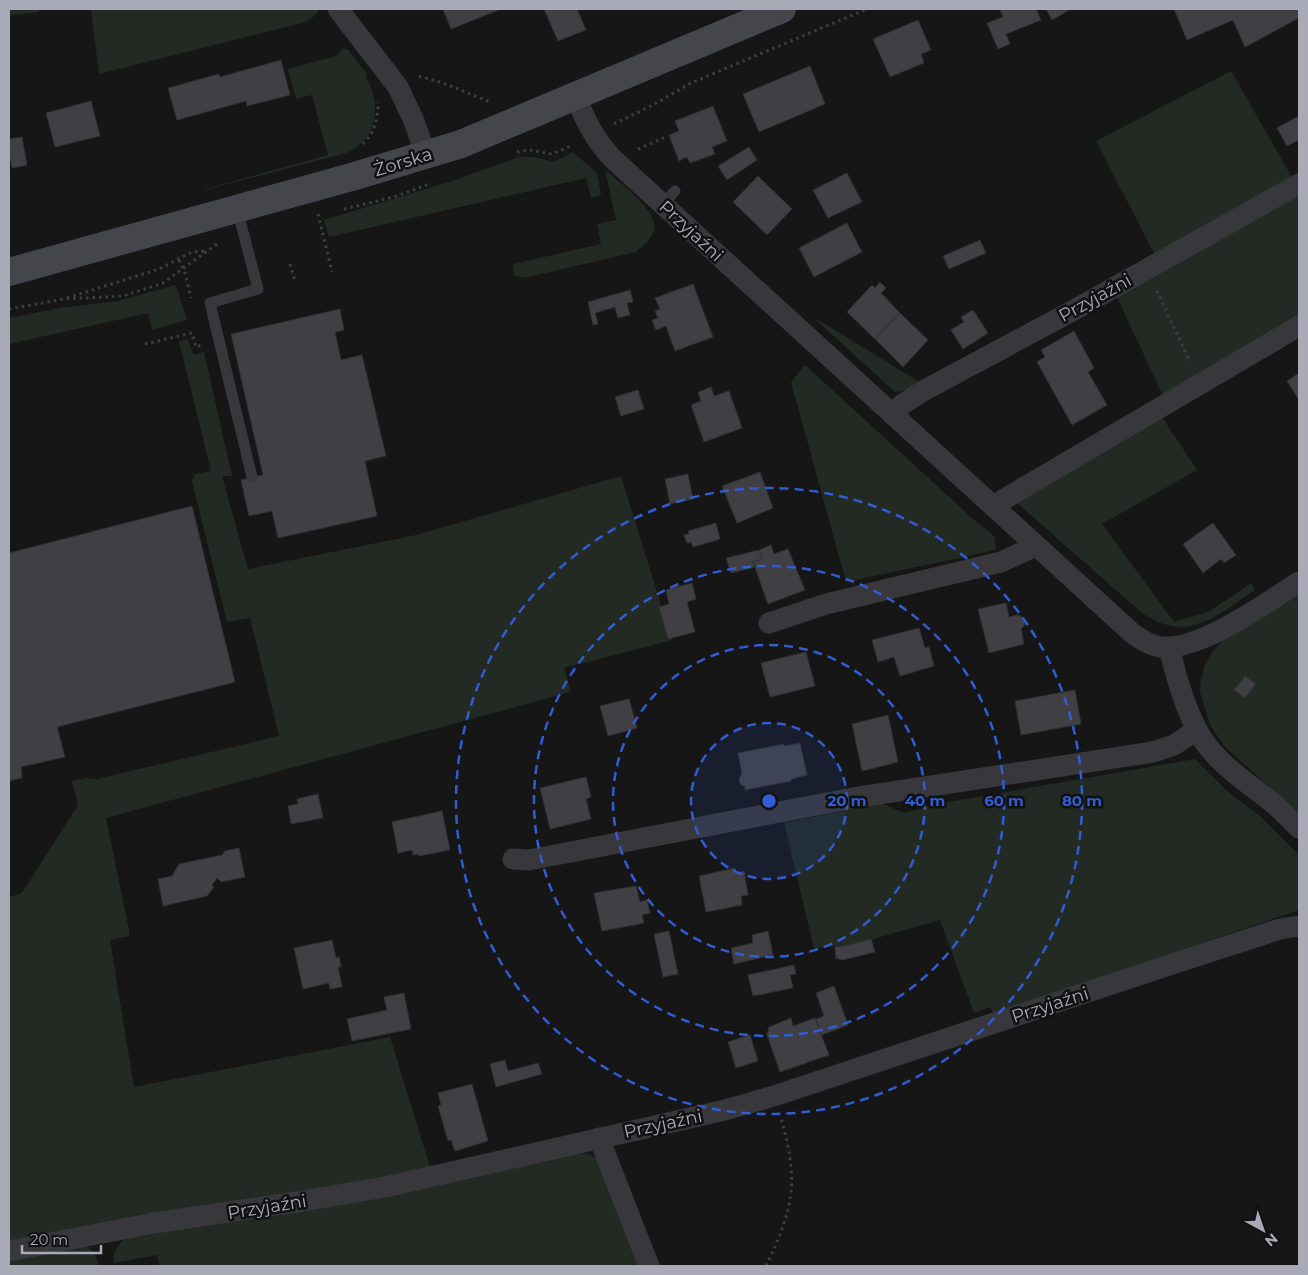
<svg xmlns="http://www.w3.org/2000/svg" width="1308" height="1275" font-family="Montserrat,sans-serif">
  <rect width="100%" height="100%" fill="#161617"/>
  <g fill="#222a23">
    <path d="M9 9H38L39 12 9 16Z"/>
    <path d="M91 9H318L319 11 313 17 302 23 99 74Z"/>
    <path d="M341 48 348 50 367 74 366 77C382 104 378 140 346 153L205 190V189L328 155 312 95 296 99 288 69 336 56 342 50Z"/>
    <path d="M1231 71 1294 181 910 390 895 392 816 320 817 319 921 383 1155 255 1096 141Z"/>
    <path d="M573 152 597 173 601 195 591 198 586 178 329 237 324 220 452 181 519 157H534L553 162Z"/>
    <path d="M605 170C618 181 660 212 654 231 650 240 643 246 636 252L524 278 514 275 513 264 601 244 597 224 616 220Z"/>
    <path d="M1299 192V317L1163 396 1115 293Z"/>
    <path d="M176 285 187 320 152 330 148 313 9 344V318L60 308 118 301Z"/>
    <path d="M187 339 194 355 204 352 232 476H222L248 569 416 535 621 476 672 640 564 668 571 692 106 818 129 930V936L110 940 134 1087 390 1037 431 1170 9 1244V897L22 893 78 805 72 781 86 778 97 779 279 736 250 618 227 622 192 481 195 474 211 471 179 341Z"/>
    <path d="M805 365 971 517 995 537 996 550 846 582 791 382Z"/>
    <path d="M1160 414 1197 470 1102 524 1174 622 1208 612 1252 583 1254 591C1214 617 1188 644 1142 613L1016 502Z"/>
    <path d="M1299 594V813L1225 747 1210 725 1200 692 1201 680 1205 665 1213 651 1223 640Z"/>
    <path d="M1195 759 1227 791 1261 817 1299 855V910L993 1014 990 1007 974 1013 940 920 852 945 814 948 784 823 881 803 904 813 943 803Z"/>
    <path d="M567 1153 590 1154 602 1163 643 1266H160L157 1255 114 1263V1254L119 1245 126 1237 192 1225 260 1218 290 1210Z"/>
    <path d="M86 1245C94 1251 97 1256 98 1266H9V1258Z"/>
  </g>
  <g fill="#404044" stroke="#303033">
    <path d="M443 9H501L451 29Z"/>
    <path d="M544 9H577L586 30 558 41Z"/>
    <path d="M1000 9H1038H1036L1041 20 1006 34 1010 44 998 49 987 23 1003 17Z"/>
    <path d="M1046 9H1071L1052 20Z"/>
    <path d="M1174 9H1299V18L1245 47 1233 20 1187 40Z"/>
    <path d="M918 20 931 50 921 54 924 63 890 77 873 39Z"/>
    <path d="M281 60 290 95 247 106 246 101 177 120 168 88 219 74 220 77Z"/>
    <path d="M810 66 825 104 759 132 743 94Z"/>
    <path d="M91 101 100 136 55 147 46 113Z"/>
    <path d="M713 106 727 141 712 147 715 154 690 163 687 157 679 161 669 135 679 131 675 121Z"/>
    <path d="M1299 116V140L1287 146 1277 128Z"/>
    <path d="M22 137 27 165 12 168 10 157H9V139Z"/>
    <path d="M749 147 757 160 727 180 718 166Z"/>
    <path d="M847 173 862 202 828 218 813 190Z"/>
    <path d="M758 176 792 209 767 235 733 202Z"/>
    <path d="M847 223 862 252 814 277 799 248Z"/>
    <path d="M980 240 986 253 949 269 943 256Z"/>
    <path d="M880 282 886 288 881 293 900 313 875 339 847 312 872 285 875 288Z"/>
    <path d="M693 284 713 337 675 351 666 326 656 330 652 320 658 318 655 311 660 309 655 298Z"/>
    <path d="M630 290 633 302 627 303 630 315 618 318 615 307 595 313 598 324 593 325 588 302Z"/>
    <path d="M340 309 344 330 335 332 341 360 362 355 386 456 365 461 377 516 278 538 272 511 249 516 241 480 263 475 231 334Z"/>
    <path d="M973 310 988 333 963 349 951 330 964 322 961 317Z"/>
    <path d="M900 313 928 340 903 367 875 339Z"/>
    <path d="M1074 331 1094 368 1088 372 1107 405 1072 425 1037 362 1045 357 1041 350Z"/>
    <path d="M1299 373V400L1287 381Z"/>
    <path d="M711 387 714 396 729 391 742 428 704 442 691 405 701 401 698 392Z"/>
    <path d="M638 390 644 409 621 416 615 397Z"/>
    <path d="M760 472 773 508 737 523 722 486Z"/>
    <path d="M688 474 693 499 670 504 665 479Z"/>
    <path d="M192 506 235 682 57 727 65 757 21 767 22 778 9 781V553Z"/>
    <path d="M716 523 720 539 693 547 691 542 687 543 684 535 689 534 688 531Z"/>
    <path d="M1213 523 1236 555 1224 563 1221 559 1203 573 1183 544Z"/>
    <path d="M771 545 774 554 788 549 805 590 768 604 753 562 762 559 759 550Z"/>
    <path d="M759 550 762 559 753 562 755 567 731 573 726 558Z"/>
    <path d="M692 583 696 599 687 602 695 632 668 639 659 607 669 604 666 590Z"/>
    <path d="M1006 603 1009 617 1017 615 1023 617 1025 625 1021 629 1024 644 989 653 978 609Z"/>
    <path d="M919 628 925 648 929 647 934 666 900 676 894 657 878 662 872 640Z"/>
    <path d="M806 652 815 686 770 697 761 663Z"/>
    <path d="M1245 676 1256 684 1245 698 1234 690Z"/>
    <path d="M1075 690 1081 724 1021 735 1015 701Z"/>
    <path d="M629 699 637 728 608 736 600 706Z"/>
    <path d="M888 715 898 762 862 771 852 724Z"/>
    <path d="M800 743 807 775 791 779V781L745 790V787L740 784 739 779 742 774 738 753 784 744V746Z"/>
    <path d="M586 777 591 797 586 799 591 819 550 829 540 788Z"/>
    <path d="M318 794 323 818 291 824 288 806 298 804 297 799Z"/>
    <path d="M442 811 450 850 419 856V854L413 855 412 850 398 853 392 822Z"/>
    <path d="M239 848 245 877 221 882 217 878 212 885 214 887 207 896 163 906 158 879 172 876 179 864 222 855 225 851Z"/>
    <path d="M735 868 736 873 744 871 748 895 741 896 742 905 706 912 699 876Z"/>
    <path d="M636 886 640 902 647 900 650 913 642 915 644 923 602 931 594 893Z"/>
    <path d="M669 931 678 974 663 977 654 934Z"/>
    <path d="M768 931 773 955 734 964 731 948 753 943 752 935Z"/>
    <path d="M871 939 875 952 842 960 836 958 835 947 849 945Z"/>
    <path d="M332 940 336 958 339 957 341 967H338L342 987 330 989 329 983 303 989 294 948Z"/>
    <path d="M794 965 796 974 790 975 793 988 753 996 748 975Z"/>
    <path d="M834 986 848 1025 822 1035 816 1019 824 1016 816 993Z"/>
    <path d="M404 993 411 1029 352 1041 347 1019 387 1010 384 997Z"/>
    <path d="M791 1018 793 1026 815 1018 829 1055 780 1072 767 1035 769 1027Z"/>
    <path d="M750 1035 758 1061 736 1068 728 1042Z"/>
    <path d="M505 1060 508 1071 538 1063 542 1074 496 1087 490 1064Z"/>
    <path d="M472 1084 488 1141 455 1151 451 1140 448 1141 438 1106 441 1105 438 1093Z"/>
  </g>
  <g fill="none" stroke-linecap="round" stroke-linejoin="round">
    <g stroke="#3d3e43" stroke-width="3" stroke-dasharray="2.5 4" stroke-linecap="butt">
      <path d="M419 76 443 83 490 102"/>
      <path d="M614 124 653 105 691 83 867 9"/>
      <path d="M363 144C375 132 378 119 378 102"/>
      <path d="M638 149 668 136"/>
      <path d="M517 152 529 150 552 154 573 145"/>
      <path d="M344 209 394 197 429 184"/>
      <path d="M318 214 332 272"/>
      <path d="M179 260 185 273 191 298"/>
      <path d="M290 264 295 281"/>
      <path d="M1157 291 1190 362"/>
      <path d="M67 298 159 269 192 252 206 251"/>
      <path d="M9 309 64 299 123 296 163 283 217 244"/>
      <path d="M145 344 192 333 196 347 202 345"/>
      <path d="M766 1266C794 1208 799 1181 781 1118"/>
    </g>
    <g stroke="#37373c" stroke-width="11">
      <path d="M662 205 675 191"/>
      <path d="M237 209 258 289 210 303 252 477"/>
    </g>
    <g stroke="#37373c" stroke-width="21">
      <path d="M338 9 398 87 414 121 426 156"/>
      <path d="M575 96C586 121 594 139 613 159L1132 633C1139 638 1147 644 1156 646 1194 656 1267 602 1299 582"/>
      <path d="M892 414 903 404 923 391 1074 310 1299 184"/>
      <path d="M994 507 1006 498 1299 326"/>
      <path d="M769 623 826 604 1001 562 1036 546"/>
      <path d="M1169 647C1176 677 1186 714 1203 740 1221 767 1250 784 1274 804 1283 812 1291 820 1299 828"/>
      <path d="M513 859 529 860 853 798 1153 752 1174 745 1197 730"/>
      <path d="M599 1138 649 1266"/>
      <path d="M9 1251 154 1223 303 1201 385 1187 725 1110 774 1096 1172 964 1280 929 1299 926"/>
    </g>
    <path stroke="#45464c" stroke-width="28" d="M9 272 355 176 461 144 782 9"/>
  </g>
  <circle cx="769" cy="801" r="78" fill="#325cd3" fill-opacity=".12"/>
  <g fill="none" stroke="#325cd3" stroke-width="2.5" stroke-dasharray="9 6">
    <circle cx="769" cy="801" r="78"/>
    <circle cx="769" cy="801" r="156"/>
    <circle cx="769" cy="801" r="235"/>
    <circle cx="769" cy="801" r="313"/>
  </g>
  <g text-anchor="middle" stroke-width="5" stroke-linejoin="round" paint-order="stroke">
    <g font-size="18" fill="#a8abb7" stroke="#111112">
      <text transform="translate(403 162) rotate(-17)" y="6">Żorska</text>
      <text transform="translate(691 231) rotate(43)" y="6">Przyjaźni</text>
      <text transform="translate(1095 298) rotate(-29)" y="6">Przyjaźni</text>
      <text transform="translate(1050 1005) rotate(-18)" y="6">Przyjaźni</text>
      <text transform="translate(663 1124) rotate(-12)" y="6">Przyjaźni</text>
      <text transform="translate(267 1207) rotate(-9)" y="6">Przyjaźni</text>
    </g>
  </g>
  <circle cx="769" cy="801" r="8" fill="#325cd3" stroke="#111112" stroke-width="2.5"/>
  <g font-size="15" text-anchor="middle" font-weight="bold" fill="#325cd3" stroke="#111112" stroke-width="5" stroke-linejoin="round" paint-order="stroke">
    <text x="847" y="806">20 m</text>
    <text x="925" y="806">40 m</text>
    <text x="1004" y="806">60 m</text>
    <text x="1082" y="806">80 m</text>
  </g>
  <rect width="1308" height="1275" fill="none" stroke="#a8abb7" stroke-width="20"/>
  <g transform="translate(1263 1230) rotate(140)" stroke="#111112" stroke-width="4" paint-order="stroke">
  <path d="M0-4L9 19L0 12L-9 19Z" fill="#a8abb7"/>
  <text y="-8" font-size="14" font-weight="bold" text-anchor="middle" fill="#a8abb7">N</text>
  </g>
  <path d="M22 1245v8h79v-8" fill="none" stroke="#a8abb7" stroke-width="2.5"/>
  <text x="30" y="1245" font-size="15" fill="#a8abb7" stroke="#111112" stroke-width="4" paint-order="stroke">20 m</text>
</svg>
